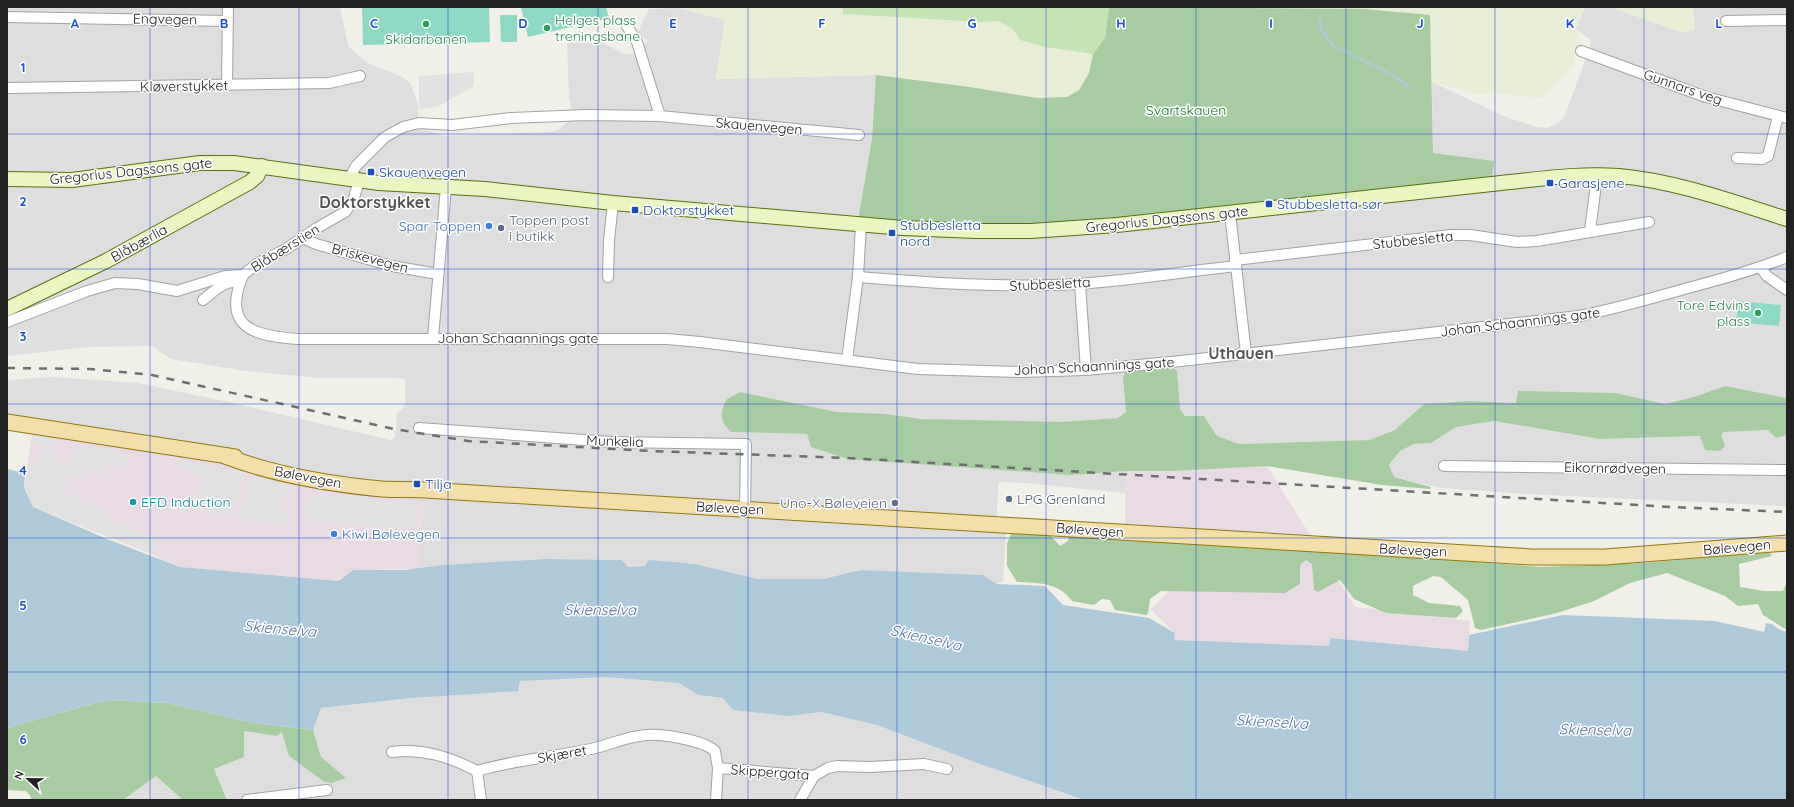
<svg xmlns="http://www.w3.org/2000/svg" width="1794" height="807" font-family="Quicksand,sans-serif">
  <rect width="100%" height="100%" fill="#f0efe8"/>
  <g fill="#dfdede">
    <path d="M7 7H340L348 45 355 53 370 64 401 76 410 83 418 104V119L428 130 442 136 551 132 560 129 570 118 572 111 569 98 567 43 602 42 624 54H630L638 52 648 41 637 33 649 9 678 8 725 20 716 79 876 75 872 139 1415 185 1464 183 1491 178 1493 161 1433 153 1432 82 1506 117 1538 127 1548 128 1561 121 1565 115 1590 47 1591 40 1576 29 1585 7H1610L1678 31 1695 29 1693 7H1787V398L1725 386 1694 397 1665 404 1616 393 1518 391 1516 403 1469 401 1424 404 1395 430 1369 440 1239 444 1217 436 1204 416H1185L1179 409 1177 371 1123 378 1126 412 1119 418 1062 422 946 420 837 412 740 392 727 399 731 432 807 434 1070 475 1127 471 1125 493 1026 483 999 482 996 520 1006 530 1003 581 997 584 983 575 861 570 823 579H758L695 564 646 562 644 566 628 567 622 560 544 559 443 565 418 569 422 503 7 425V381L21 379 53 377 138 383 233 403 391 440 395 438 397 413 405 406V380L398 378H320L246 371 171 359 152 346 88 347 7 356Z"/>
    <path d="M1494 421 1600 439 1700 436 1704 444 1724 432 1769 430 1776 438 1787 435V506L1526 494 1441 488 1394 477 1389 466 1400 451 1414 444 1431 443 1456 427Z"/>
    <path d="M605 677 679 683 698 695 723 698 789 716 821 712 877 725 980 764 1085 800H227L214 769 244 757V731L277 736 282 732 345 778 321 757 313 730 321 708 411 698 518 690 520 681Z"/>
    <path d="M156 776 183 800H123Z"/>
  </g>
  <g fill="#e9dbe4">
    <path d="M33 429 192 455 410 499 422 503 418 569 353 570 339 581 180 567 149 553 33 507 24 488Z"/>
    <path d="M1267 466 1355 607 1470 621 1468 651 1330 638 1329 646 1174 640 1175 633 1150 609 1171 590 1177 540 1125 525V493L1127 471H1174Z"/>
  </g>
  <g fill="#e8edd6">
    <path d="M678 7H843V14L981 22 998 21 1012 28 1020 40 1093 54 1089 73 1079 90 1067 97 1037 98 970 87 876 75 716 79 725 20Z"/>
    <path d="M1303 7H1585L1576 29 1580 38 1572 67 1542 98 1492 93 1479 94 1432 82 1430 15Z"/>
    <path d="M1610 7H1693L1695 29 1687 32 1678 31Z"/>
  </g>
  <path fill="#c4e5b3" d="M843 7H1109L1105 38 1093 54 1045 47 1020 40 1012 28 998 21 981 22 843 14Z"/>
  <g fill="#a7cca1">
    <path d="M1109 7 1364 9 1430 15 1433 153 1494 161 1492 178 1464 183 1415 185 1354 194 1174 214 976 228 858 221 872 139 876 75 970 87 1037 98 1067 97 1079 90 1089 73 1093 54 1105 38Z"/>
    <path d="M1172 367 1177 371 1180 409 1185 416H1204L1217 436 1239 444 1369 440 1395 430 1424 404 1469 401 1516 403 1518 391 1616 393 1665 404 1694 397 1725 386 1787 398V435L1776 438 1768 430 1724 432 1721 435 1725 446 1720 451 1705 450 1700 436 1600 439 1494 421 1456 427 1431 443 1414 444 1400 451 1389 465 1394 477 1431 487 1430 489 1382 485 1267 466 1174 471H1127L1070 475 848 459 811 447 807 434 731 432C720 422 719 411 727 399L740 392 837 412 884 414 923 419 1062 422 1118 418 1126 412 1123 378 1125 372Z"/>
    <path d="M1020 532 1049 534 1060 546 1068 541 1070 533 1189 540 1541 567 1642 563 1769 552 1772 556 1739 564 1740 587 1764 591H1783L1786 584 1787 573V630L1763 615 1758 604 1738 606 1725 596 1667 573 1630 583 1594 601 1557 613 1481 630 1475 628 1468 600 1441 577 1433 576 1413 586V595L1429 603 1460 606 1463 611 1456 618 1386 613 1354 599 1340 580 1318 592 1314 590 1312 564 1306 560 1300 565V584L1285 593 1161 591 1150 599 1148 613 1146 615 1115 610 1110 600 1102 599 1094 605 1072 601C1059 582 1038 583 1017 582L1007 566V544L1011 534Z"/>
    <path d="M110 700 167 703 254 723 313 730 321 757 346 778 331 783 323 781 289 756 282 732 277 736 244 731V757L214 769 227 800H183L156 776 123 800H30L31 797 26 791 7 790V728L88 705Z"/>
  </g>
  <g fill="#8ed8c6">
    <path d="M362 7H489L490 42 363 45Z"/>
    <path d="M521 7H606L609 18 528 37Z"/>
    <path d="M500 15H517V42H501Z"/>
    <path d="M1738 301 1781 305 1779 326 1736 322Z"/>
  </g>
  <g fill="#e1e1e1">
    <path d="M474 72V86L437 107 419 109V76Z"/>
    <path d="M33 432 49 434 51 436 54 442 55 458 58 463 68 461 78 447 86 445 129 455 125 469 107 461 102 475 89 470 82 478 71 474 64 493 59 491V494L63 498 65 494 107 511 105 517 130 526 129 529 158 539 153 554 33 507 24 488 30 464 37 465 43 449V444L32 441Z"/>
    <path d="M180 460 242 472 245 477 232 515 223 516 195 505 205 478 181 466Z"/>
    <path d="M253 471 288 483 283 505 290 524 289 526 239 519Z"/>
    <path d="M317 495 366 497 384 503 386 508 388 502 417 504 413 530 308 520 305 509Z"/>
  </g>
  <path fill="#adc9da" d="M7 469 25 473 24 488 33 507 107 539 180 567 339 581 353 570H405L443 565 544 559 622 560 628 567 644 566 649 560 695 564 758 579H823L861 570 983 575 997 584 1045 586 1063 605 1149 618 1175 633 1174 640 1329 646 1330 638 1468 651 1469 635 1563 615 1715 621 1764 632 1766 623 1772 624 1778 629 1787 632V800H1085L980 764 877 725 821 712 789 716 733 710 723 698 698 695 679 683 605 677 520 681 518 691 411 698 321 708 313 730 254 723 167 703 110 700 88 705 7 728Z"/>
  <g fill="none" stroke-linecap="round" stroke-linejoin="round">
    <path stroke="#adc9da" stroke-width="2.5" d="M1320 19C1320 25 1319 31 1326 34V38L1331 41 1332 45 1395 76 1409 87"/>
    <defs>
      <g id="street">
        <path d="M7 17 228 21"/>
        <path d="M1726 21 1787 20"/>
        <path d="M627 26 637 42 660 116"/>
        <path d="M1581 51 1706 97 1787 118"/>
        <path d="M227 85 228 7"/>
        <path d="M7 88 329 83 360 76"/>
        <path d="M1737 158 1762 159 1768 156 1778 116"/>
        <path d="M349 179 356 166 385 137 403 127 419 123 452 125 511 118 586 115 660 116 859 135"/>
        <path d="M1230 213 1246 354"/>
        <path d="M1590 231 1597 176"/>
        <path d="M303 238 316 244 392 266 438 274"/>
        <path d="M1235 260 1451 235H1470L1517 242 1537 241 1649 222"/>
        <path d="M1761 268 1767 276 1787 290"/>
        <path d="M243 275C221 328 254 336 298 339H667L700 342 918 369 1021 372 1086 370 1181 361 1579 316C1616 309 1652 298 1688 288 1722 279 1755 270 1787 257"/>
        <path d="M608 277 609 240 613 203"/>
        <path d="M858 277C931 283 1004 288 1079 284 1131 280 1183 272 1236 266"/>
        <path d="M1080 284 1086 370"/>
        <path d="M203 300C213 292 224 280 238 282"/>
        <path d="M7 322 87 291 115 283 138 284 177 291 225 276 243 275 258 263 286 249 317 228 345 212 353 201 359 181"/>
        <path d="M433 338 446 187"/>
        <path d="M847 360 858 277 861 225"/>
        <path d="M419 428 612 442 746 444 745 509"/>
        <path d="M1444 466 1787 470"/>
        <path d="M392 752C423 748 450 757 477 771 514 760 553 757 591 749 610 745 627 736 647 735 663 734 703 740 715 751L718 768 716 800"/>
        <path d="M718 768 814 776 828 768 837 766 870 767 924 764 947 769"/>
        <path d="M477 771 481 800"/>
        <path d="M247 800 327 790"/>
        <path d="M800 800 814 776"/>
      </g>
      <g id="secondary">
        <path d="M7 179 72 180 200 163H234L379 183 485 189 613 203 903 228 976 231H1031L1117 225 1501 183C1540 179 1580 173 1619 176 1676 181 1733 202 1787 219"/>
        <path d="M7 309 106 261 250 182 257 176 262 166"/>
      </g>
      <g id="primary">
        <path d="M7 422 235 457"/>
        <path d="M225 456C275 475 329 484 382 489 396 490 411 489 425 490L1532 557H1605L1787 543"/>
      </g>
    </defs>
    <use href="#street" stroke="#a2a2a2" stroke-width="12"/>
    <use href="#secondary" stroke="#57710f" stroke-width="16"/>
    <use href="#primary" stroke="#90790e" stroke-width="17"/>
    <use href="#street" stroke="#fff" stroke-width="10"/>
    <use href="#secondary" stroke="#eaf5c2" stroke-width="14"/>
    <use href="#primary" stroke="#f4dfaa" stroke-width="15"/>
    <path stroke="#6f6f6f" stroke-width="2.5" stroke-dasharray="8 8" stroke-linecap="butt" d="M7 368 90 369 152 375 394 429 468 441 650 451 848 458 1671 507 1787 512"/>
  </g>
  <path fill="none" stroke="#1d4ed8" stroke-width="1" stroke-opacity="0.55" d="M150 7V800M299 7V800M448 7V800M598 7V800M748 7V800M897 7V800M1046 7V800M1196 7V800M1346 7V800M1495 7V800M1644 7V800M7 134H1787M7 269H1787M7 404H1787M7 538H1787M7 672H1787"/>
  <g fill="#2e9e5b" stroke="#fff" stroke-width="1.5">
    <circle cx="426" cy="24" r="4"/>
    <circle cx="547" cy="28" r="4"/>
    <circle cx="1758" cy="313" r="4"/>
  </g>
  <g fill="#1a4fb4" stroke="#fff" stroke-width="1.5">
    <rect x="367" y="168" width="8" height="8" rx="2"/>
    <rect x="1546" y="179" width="8" height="8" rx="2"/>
    <rect x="1265" y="200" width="8" height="8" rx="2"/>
    <rect x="631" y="206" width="8" height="8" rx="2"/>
    <rect x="888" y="229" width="8" height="8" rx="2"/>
    <rect x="413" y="480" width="8" height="8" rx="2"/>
  </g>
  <g fill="#3f7fe0" stroke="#fff" stroke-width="1.5">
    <circle cx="489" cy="226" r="4"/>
    <circle cx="334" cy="534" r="4"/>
  </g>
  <g fill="#5c6f8a" stroke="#fff" stroke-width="1.5">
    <circle cx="501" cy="228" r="4"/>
    <circle cx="1009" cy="499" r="4"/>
    <circle cx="895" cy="503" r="4"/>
  </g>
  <circle fill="#0f9aa8" stroke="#fff" stroke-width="1.5" cx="133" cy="502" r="4"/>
  <g text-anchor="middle" stroke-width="3" stroke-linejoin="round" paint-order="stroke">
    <g font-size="14" fill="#212121" stroke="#fff">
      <text transform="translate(165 19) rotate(1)" y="5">Engvegen</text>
      <text transform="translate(184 86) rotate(-1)" y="5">Kløverstykket</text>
      <text transform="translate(1683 87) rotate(19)" y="5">Gunnars veg</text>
      <text transform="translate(759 126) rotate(5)" y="5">Skauenvegen</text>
      <text transform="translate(131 171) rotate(-6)" y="5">Gregorius Dagssons gate</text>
      <text transform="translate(1167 219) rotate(-6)" y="5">Gregorius Dagssons gate</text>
      <text transform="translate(1413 240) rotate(-6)" y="5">Stubbesletta</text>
      <text transform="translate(139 243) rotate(-29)" y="5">Blåbærlia</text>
      <text transform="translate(285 248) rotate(-32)" y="5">Blåbærstien</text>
      <text transform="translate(370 258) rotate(15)" y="5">Briskevegen</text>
      <text transform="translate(1050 284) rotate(-3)" y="5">Stubbesletta</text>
      <text transform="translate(1520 322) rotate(-7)" y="5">Johan Schaannings gate</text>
      <text x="518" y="343">Johan Schaannings gate</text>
      <text transform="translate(1094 366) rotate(-3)" y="5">Johan Schaannings gate</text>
      <text transform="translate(615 441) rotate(2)" y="5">Munkelia</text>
      <text transform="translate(1615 468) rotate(1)" y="5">Eikornrødvegen</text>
      <text transform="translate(308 477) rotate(11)" y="5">Bølevegen</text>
      <text transform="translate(730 508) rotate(3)" y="5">Bølevegen</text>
      <text transform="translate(1090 530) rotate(4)" y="5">Bølevegen</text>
      <text transform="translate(1737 547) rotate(-5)" y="5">Bølevegen</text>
      <text transform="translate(1413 550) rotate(3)" y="5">Bølevegen</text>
      <text transform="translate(562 754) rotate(-10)" y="5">Skjæret</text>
      <text transform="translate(770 772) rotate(4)" y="5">Skippergata</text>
    </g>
    <g font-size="14" fill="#27864d" stroke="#fff" text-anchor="start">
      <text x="555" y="25">Helges plass<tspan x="555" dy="16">treningsbane</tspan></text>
      <text x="426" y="44" text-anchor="middle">Skidarbanen</text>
      <text x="1750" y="310" text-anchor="end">Tore Edvins<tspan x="1750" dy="16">plass</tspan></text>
    </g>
    <g font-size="14" fill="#16782d" stroke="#fff">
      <text x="1186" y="115">Svartskauen</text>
    </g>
    <g font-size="14" fill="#164399" stroke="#fff" text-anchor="start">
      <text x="379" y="177">Skauenvegen</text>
      <text x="1558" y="188">Garasjene</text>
      <text x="1277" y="209">Stubbesletta sør</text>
      <text x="643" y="215">Doktorstykket</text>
      <text x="900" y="230">Stubbesletta<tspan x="900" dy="16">nord</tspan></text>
      <text x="425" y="489">Tilja</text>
    </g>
    <g font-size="14" fill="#4e5e75" stroke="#fff" text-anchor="start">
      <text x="509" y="225">Toppen post<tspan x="509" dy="16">i butikk</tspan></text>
      <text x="1017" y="504">LPG Grenland</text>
      <text x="887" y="508" text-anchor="end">Uno-X Bøleveien</text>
    </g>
    <g font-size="14" fill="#366cbe" stroke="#fff" text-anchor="end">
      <text x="481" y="231">Spar Toppen</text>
      <text x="342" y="539" text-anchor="start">Kiwi Bølevegen</text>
    </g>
    <g font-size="14" fill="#0d838f" stroke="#fff" text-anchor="start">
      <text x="141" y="507">EFD Induction</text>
    </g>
    <g font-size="15" font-style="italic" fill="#5572a9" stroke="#fff">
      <text x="600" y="615">Skienselva</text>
      <text transform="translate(280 629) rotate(5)" y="5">Skienselva</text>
      <text transform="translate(926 638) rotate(13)" y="5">Skienselva</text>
      <text transform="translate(1272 722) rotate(3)" y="5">Skienselva</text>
      <text transform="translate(1595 730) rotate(1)" y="5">Skienselva</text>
    </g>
    <g font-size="16" font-weight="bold" fill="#545454" stroke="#fff">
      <text x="375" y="208">Doktorstykket</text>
      <text x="1241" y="359">Uthauen</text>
    </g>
  </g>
  <g font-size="13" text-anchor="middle" font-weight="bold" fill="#1d4ed8" stroke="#fff" stroke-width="3" stroke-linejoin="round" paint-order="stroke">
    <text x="75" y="28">A</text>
    <text x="224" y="28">B</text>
    <text x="374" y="28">C</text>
    <text x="523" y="28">D</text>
    <text x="673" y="28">E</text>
    <text x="822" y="28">F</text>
    <text x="972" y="28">G</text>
    <text x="1121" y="28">H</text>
    <text x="1271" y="28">I</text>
    <text x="1420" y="28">J</text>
    <text x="1570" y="28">K</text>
    <text x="1719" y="28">L</text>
    <text x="23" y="72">1</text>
    <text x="23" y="206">2</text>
    <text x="23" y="341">3</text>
    <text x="23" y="475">4</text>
    <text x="23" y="610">5</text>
    <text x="23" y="744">6</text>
  </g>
  <rect width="1794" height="807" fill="none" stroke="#212121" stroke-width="16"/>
  <g transform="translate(28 779) rotate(292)" stroke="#ffffff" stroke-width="3" paint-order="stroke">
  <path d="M0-3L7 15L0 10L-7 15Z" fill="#212121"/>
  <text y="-6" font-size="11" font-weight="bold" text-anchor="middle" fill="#212121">N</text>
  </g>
</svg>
